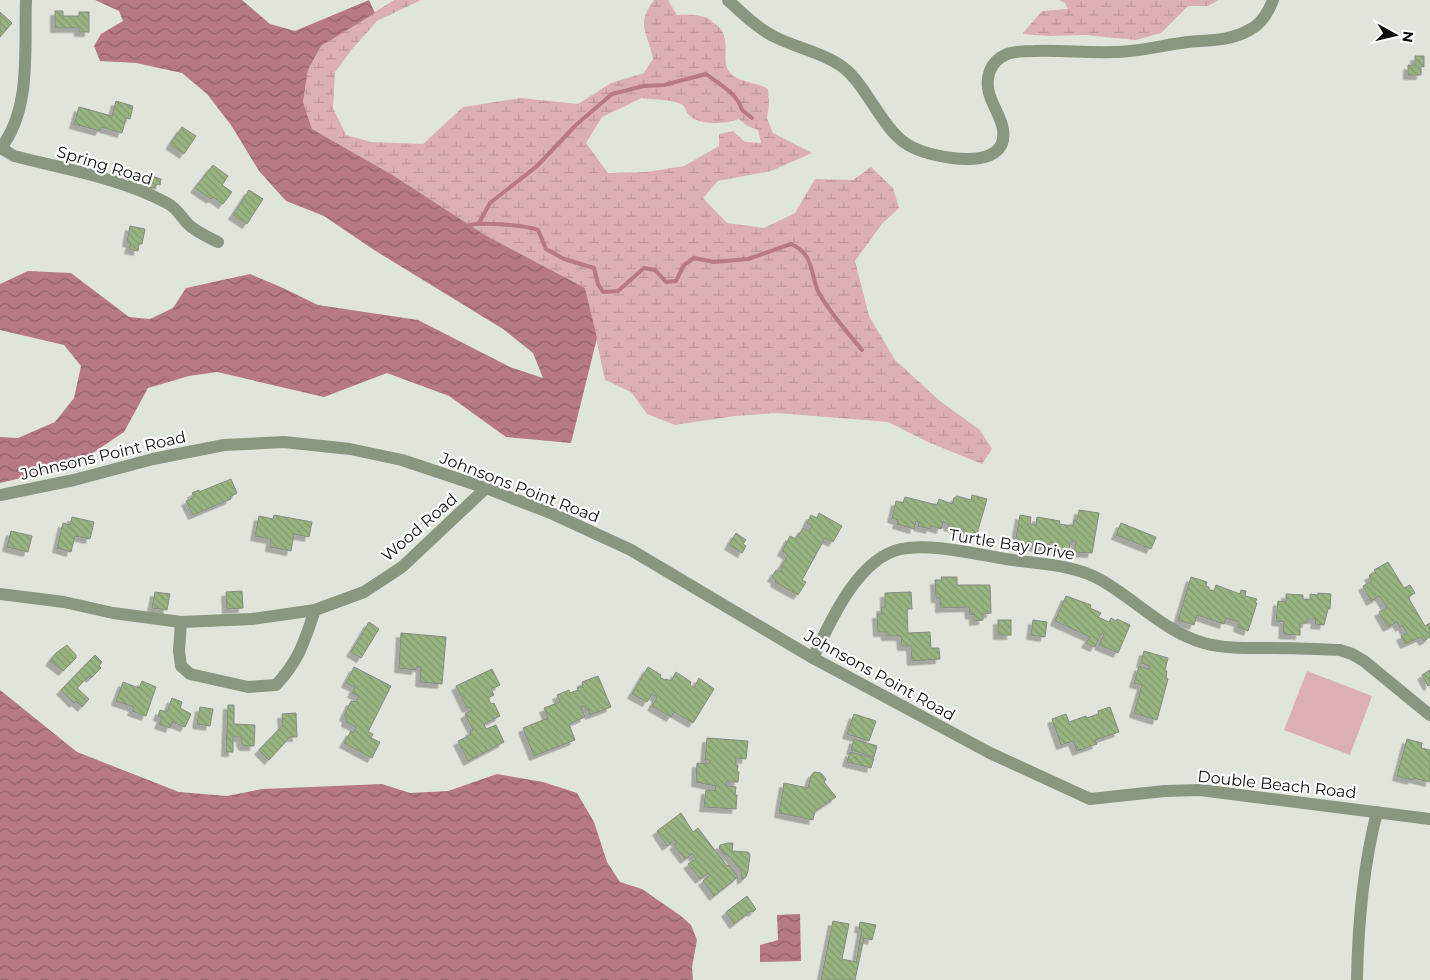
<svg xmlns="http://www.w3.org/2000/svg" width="1430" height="980" font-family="Montserrat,sans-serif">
  <defs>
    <pattern id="wetland-marsh" width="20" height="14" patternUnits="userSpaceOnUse" patternTransform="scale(1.25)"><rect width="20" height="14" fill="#dcafb6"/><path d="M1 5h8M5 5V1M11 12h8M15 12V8" fill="none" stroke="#bc959b"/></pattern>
    <pattern id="water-waves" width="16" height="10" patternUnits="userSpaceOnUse" patternTransform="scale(1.25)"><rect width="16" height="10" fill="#b77a85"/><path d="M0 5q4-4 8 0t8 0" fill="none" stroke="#93626b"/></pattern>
    <pattern id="building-back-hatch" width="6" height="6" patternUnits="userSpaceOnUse" patternTransform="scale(1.25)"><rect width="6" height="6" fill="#98b481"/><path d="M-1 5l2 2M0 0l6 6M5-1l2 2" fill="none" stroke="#829a6e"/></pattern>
    <filter id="shadow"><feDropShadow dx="-4.5" dy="4.5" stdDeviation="0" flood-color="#0004"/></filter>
  </defs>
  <rect width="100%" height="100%" fill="#e0e5dc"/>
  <g fill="url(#wetland-marsh)" fill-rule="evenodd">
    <path d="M394 0H421L377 21 353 48 335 72 333 108 346 135 371 142 423 144 463 107 521 98 578 104 611 83 644 73 653 59C648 32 635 25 654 0H668L677 15C686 15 696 14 704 17 708 17 711 21 714 23 736 37 717 62 732 75 742 83 757 82 768 89L769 105 767 118 773 133 812 153 771 171 718 181 703 198 727 223 764 228 795 213 815 179 853 180 871 167 893 188 899 208 882 224 855 261 869 316 895 360 940 401 980 430 992 449 982 464 928 442 888 422 777 413 735 416 675 425 647 414 631 392 605 380 585 288 485 235 391 174 312 129 303 103 308 70 321 46ZM642 98C654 100 670 99 681 104 686 107 686 113 690 116 701 126 727 124 739 119L747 126 758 130 761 143 745 142 733 131 719 134V146L684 166 647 172 608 173 586 143 602 117Z"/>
    <path d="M1059 0H1219L1208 6H1188L1161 33 1136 40 1085 35 1049 36 1022 34 1042 11 1068 9 1065 3Z"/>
  </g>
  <path fill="#dcafb6" d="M1307 671 1372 696 1350 755 1284 730Z"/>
  <g fill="url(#water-waves)">
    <path d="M95 0H242L270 24 295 31 369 0 375 13 321 46 308 70 303 102 312 129 391 174 485 235 585 288 597 338 571 443 506 437 449 396 387 373 324 397 217 372 189 376 148 388 124 432 75 465 0 483V437L18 438 55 422 74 398 81 366 64 345 0 330V284L28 271 71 273 129 317 150 319 173 308 186 288 250 274 283 288 318 305 418 320 510 367 543 378 533 353 503 329 374 250 324 216 286 201 259 171 231 125 207 94 182 73 136 63 100 61 94 46 101 34 123 21 119 11Z"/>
    <path d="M0 690 77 752 179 792 227 796 262 789 382 784 410 793 448 791 497 774 543 782 577 793 594 822 607 862 620 882 642 889 681 916 691 925 697 940 692 967 693 980H0Z"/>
    <path d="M800 914 801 961 760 962V945L778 940 777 915Z"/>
  </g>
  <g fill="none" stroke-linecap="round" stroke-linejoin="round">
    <g stroke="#b77a85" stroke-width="4">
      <path d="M479 223 490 203 537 166 577 124 612 94 644 86 664 85 706 74C719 84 738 94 742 110L752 118"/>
      <path d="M469 225C485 222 523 225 538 230L546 249 564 259 594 268 598 284 603 292 618 291 644 268 655 270 666 282 676 281 684 265 694 258 714 262 748 259 791 244C815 254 810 276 819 293 830 313 847 332 862 350"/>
    </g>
  </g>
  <g fill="url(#building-back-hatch)" stroke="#868b83" filter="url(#shadow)">
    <path d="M55 11H63V16H79V12H89V32H79V28H55Z"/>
    <path d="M0 12 12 23 0 37Z"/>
    <path d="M1415 56H1424V67L1421 66V75H1408V65L1415 66Z"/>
    <path d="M116 101 133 106 130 119 126 118 122 133 101 127 100 131 74 124 79 107 112 116Z"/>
    <path d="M182 127 196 136 184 154 171 145V143Z"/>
    <path d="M213 165 228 176 222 185 232 192 223 204 213 197 211 199 195 188Z"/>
    <path d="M148 175 161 179 160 185 157 184 154 188 149 187V184L147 181Z"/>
    <path d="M249 190 263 199 247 224 233 215Z"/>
    <path d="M130 226 145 229 142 244H139L138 251 129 249 131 243 127 242Z"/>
    <path d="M231 479 237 493 230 497 231 499 193 515 186 501 194 497 192 493 199 490V492Z"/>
    <path d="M972 495 987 499 976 537 962 533 963 530 948 526 949 524 943 522 941 529 931 526 930 529 918 526 919 522 916 521 914 529 897 524 898 520 892 518 896 501 903 503 905 497 937 505 939 499 952 504 954 498 957 496 971 500Z"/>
    <path d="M1079 510 1099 513 1092 553 1074 552 1076 542 1071 541 1068 553 1053 550 1054 543 1050 542 1049 549 1032 546 1033 543 1027 541 1026 545 1015 543 1020 515 1031 517 1030 524 1036 525 1037 517 1060 521 1059 524 1073 526 1074 520H1077Z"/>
    <path d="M819 513 842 526 833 542 825 538 802 580 806 582 798 595 775 582 776 579 772 577 776 570 780 572 783 568 781 567 788 555 782 551 790 536 796 539 803 528 809 531 812 526 807 523 811 515 817 518Z"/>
    <path d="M274 515 312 522 309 537 294 534 291 551 270 547 271 539 255 536 259 516 273 519Z"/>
    <path d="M72 517 94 522 90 539 75 536 71 552 57 548 63 523 70 525Z"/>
    <path d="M1121 523 1156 537 1151 549 1116 535Z"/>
    <path d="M11 531 32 536 28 552 7 547Z"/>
    <path d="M736 533 746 540 743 544 746 546 742 553 729 545Z"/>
    <path d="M1388 562 1404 588 1410 585 1415 593 1408 597 1425 626 1430 623V637L1424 641 1421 637 1405 644 1401 636 1407 633 1402 625 1400 627 1397 622 1388 627 1379 612 1387 608 1380 596 1371 601 1363 586 1372 581 1369 576 1376 572 1374 570Z"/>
    <path d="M941 577H957V585H990L991 613 983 614V620L974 621V614L970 615 969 607 940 608V598H936L935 580H942Z"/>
    <path d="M1191 577 1207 582 1206 586 1209 587V590L1214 591 1216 585 1240 594 1241 590 1246 591 1245 596 1257 599 1255 602 1257 603 1248 631 1238 627 1239 622 1226 618 1224 624 1197 615 1194 625 1178 620Z"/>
    <path d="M242 591 243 608 227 609 226 592Z"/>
    <path d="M155 592 170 594 167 610 152 608Z"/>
    <path d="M911 592 912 609H907L908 633 930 632 931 648H939L940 659 912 661 911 646H902L901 636H886V632H878L877 614H882L881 607H885V593Z"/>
    <path d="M1318 593 1331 594 1330 609H1328L1324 625 1315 624 1316 619H1307V623H1300V635L1283 634 1284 622 1276 621 1278 601 1286 602V594L1303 595V599L1310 600V594L1318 595Z"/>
    <path d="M1066 596 1091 605 1090 608 1101 613 1098 617 1109 622 1111 618 1116 621 1117 619 1130 625 1118 653 1099 645 1104 634 1102 633 1095 647 1086 643 1090 637 1055 621Z"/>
    <rect x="998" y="620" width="13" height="15"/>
    <path d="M1033 620 1047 622 1045 637 1031 635Z"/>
    <path d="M369 622 379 629 361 658 351 652Z"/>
    <path d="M401 633 446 637 442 684 420 682 421 667H416V670L399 668Z"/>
    <path d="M67 645 76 655V658L63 671 50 661 56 653Z"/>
    <path d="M1144 651 1168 658 1165 670 1167 671 1166 678 1168 679 1157 720 1134 713 1142 685 1134 683 1139 666 1149 669 1150 666 1141 663Z"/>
    <path d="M95 655 102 662 99 666 101 668 91 678 89 676 77 688 89 699 82 707 76 701 74 703 61 690Z"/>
    <path d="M354 667 391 686 368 732 373 734 371 738 380 742 372 758 344 743 351 731 353 733 356 727 346 722 347 718 344 716 351 701 355 702 359 696 352 693 355 687 346 683Z"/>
    <path d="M648 667 661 675 660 677 665 680 666 679 671 681 676 672 691 682 690 685 694 688 699 678 714 689 693 723 674 712 671 717 652 706 657 697 652 694 647 702 632 694Z"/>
    <path d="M492 669 500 685 491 689 494 695 488 698 491 704 494 703 500 716 484 724 486 729 496 725 504 742 468 761 458 741 471 735 470 731 473 730 465 714 472 710 470 707 467 708 456 686Z"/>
    <path d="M1430 670V685L1428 686 1422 675Z"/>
    <path d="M598 676 611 707 590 715 588 709 586 710 584 706 581 707 585 717 569 724 575 740 534 756 523 728 548 718 544 708 560 702 557 695 569 690 570 693 578 690 577 688 583 686 582 682Z"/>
    <path d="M142 681 156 687 146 716 132 711 134 707 116 701 123 682 139 688Z"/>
    <path d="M172 698 182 702 180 708 191 714 185 727 172 722 170 728 159 724 162 718 158 716 160 710 167 712Z"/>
    <path d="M228 705H234V724L255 725 254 746H244L241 742V737H233V752H226Z"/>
    <path d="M200 707 213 709 210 726 197 724Z"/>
    <path d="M1110 707 1119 732 1095 740 1097 744 1077 751 1073 741 1061 745 1052 719 1066 714 1069 722 1086 716 1087 718 1099 714 1098 711Z"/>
    <path d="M296 713 297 737H290L269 760 259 750 283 725 282 714Z"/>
    <path d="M854 714 876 721 869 741 847 734Z"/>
    <path d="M707 738 748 741 746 759 736 758V765H738L737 772H739L738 782H726V786L736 787 735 795H737L736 809 704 807 706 790H715L716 786 696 782 697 763 709 764 710 760H705Z"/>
    <path d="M854 739 877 746 874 757 851 750Z"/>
    <path d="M1407 739 1422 743 1421 748 1430 750V782L1413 778 1412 780 1397 776Z"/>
    <path d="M850 752 874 758 871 768 847 762Z"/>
    <path d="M814 772 821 773 826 779 824 782 836 797 815 811 813 820 779 813 784 783 808 788 811 776Z"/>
    <path d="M681 813 693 832 698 828 727 866 729 865 738 877 714 896 703 881 710 875 708 873 700 879 688 864 696 859 692 854 685 859 674 845 677 843 675 840 667 846 657 831Z"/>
    <path d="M728 843H733L732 851 748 852 750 855 748 871 746 877 742 880 741 871 730 857 724 854 719 848 720 845Z"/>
    <path d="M747 896 756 909 753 912 751 911 734 924 726 912Z"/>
    <path d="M833 921 849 924 842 959 856 962 862 929 859 928 860 922 876 925 872 940 864 938 855 980H821Z"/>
  </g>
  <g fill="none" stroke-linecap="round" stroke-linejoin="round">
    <g stroke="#899680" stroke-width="12">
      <path d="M728 0C743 14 757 28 775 37 797 48 824 53 844 68 854 76 861 86 868 97 895 137 901 151 952 158 976 161 1011 159 1002 125 999 114 992 104 989 93 985 78 990 62 1005 55 1013 51 1025 51 1034 51 1061 50 1087 53 1113 52 1139 52 1163 45 1188 42 1210 40 1231 41 1251 29 1261 24 1269 11 1273 0"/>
      <path d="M1 148 14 156C65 169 120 178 167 203 177 208 181 217 188 224 196 232 208 237 218 242"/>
      <path d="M0 149C32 110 24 48 26 0"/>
      <path d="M0 495 74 480 153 459 224 445 284 442 350 449 402 460 486 488 553 514 631 550 813 658 990 753 1090 799 1165 791 1200 790 1430 819"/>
      <path d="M0 594 64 602 113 613 181 622 252 619 315 610 364 592 402 567 486 488"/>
      <path d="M181 622 179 651 181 666 190 674 248 687 276 685C300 659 304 642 315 610"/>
      <path d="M813 658C830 622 858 558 901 549 931 543 975 554 1006 559 1037 564 1073 564 1101 580 1136 600 1165 632 1204 643 1225 649 1250 648 1272 648 1295 648 1317 649 1340 650L1352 654 1364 661 1430 715"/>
      <path d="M1357 980C1358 924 1363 867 1377 812"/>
    </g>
  </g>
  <g text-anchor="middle" stroke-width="4.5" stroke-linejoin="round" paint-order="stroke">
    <g font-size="16" fill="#0d0f0c" stroke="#fff">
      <text transform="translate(105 165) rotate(17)" y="6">Spring Road</text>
      <text transform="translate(103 455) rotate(-13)" y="6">Johnsons Point Road</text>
      <text transform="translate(520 487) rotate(21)" y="6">Johnsons Point Road</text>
      <text transform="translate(419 527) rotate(-41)" y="6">Wood Road</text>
      <text transform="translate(1012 544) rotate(9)" y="6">Turtle Bay Drive</text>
      <text transform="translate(880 675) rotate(29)" y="6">Johnsons Point Road</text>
      <text transform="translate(1277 784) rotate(6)" y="6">Double Beach Road</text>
    </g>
  </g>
  <g transform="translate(1395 35) rotate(98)" stroke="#ffffff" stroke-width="4" paint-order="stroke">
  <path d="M0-4L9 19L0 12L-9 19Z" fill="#0d0f0c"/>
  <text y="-8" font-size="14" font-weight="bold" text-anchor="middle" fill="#0d0f0c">N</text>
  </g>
</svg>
